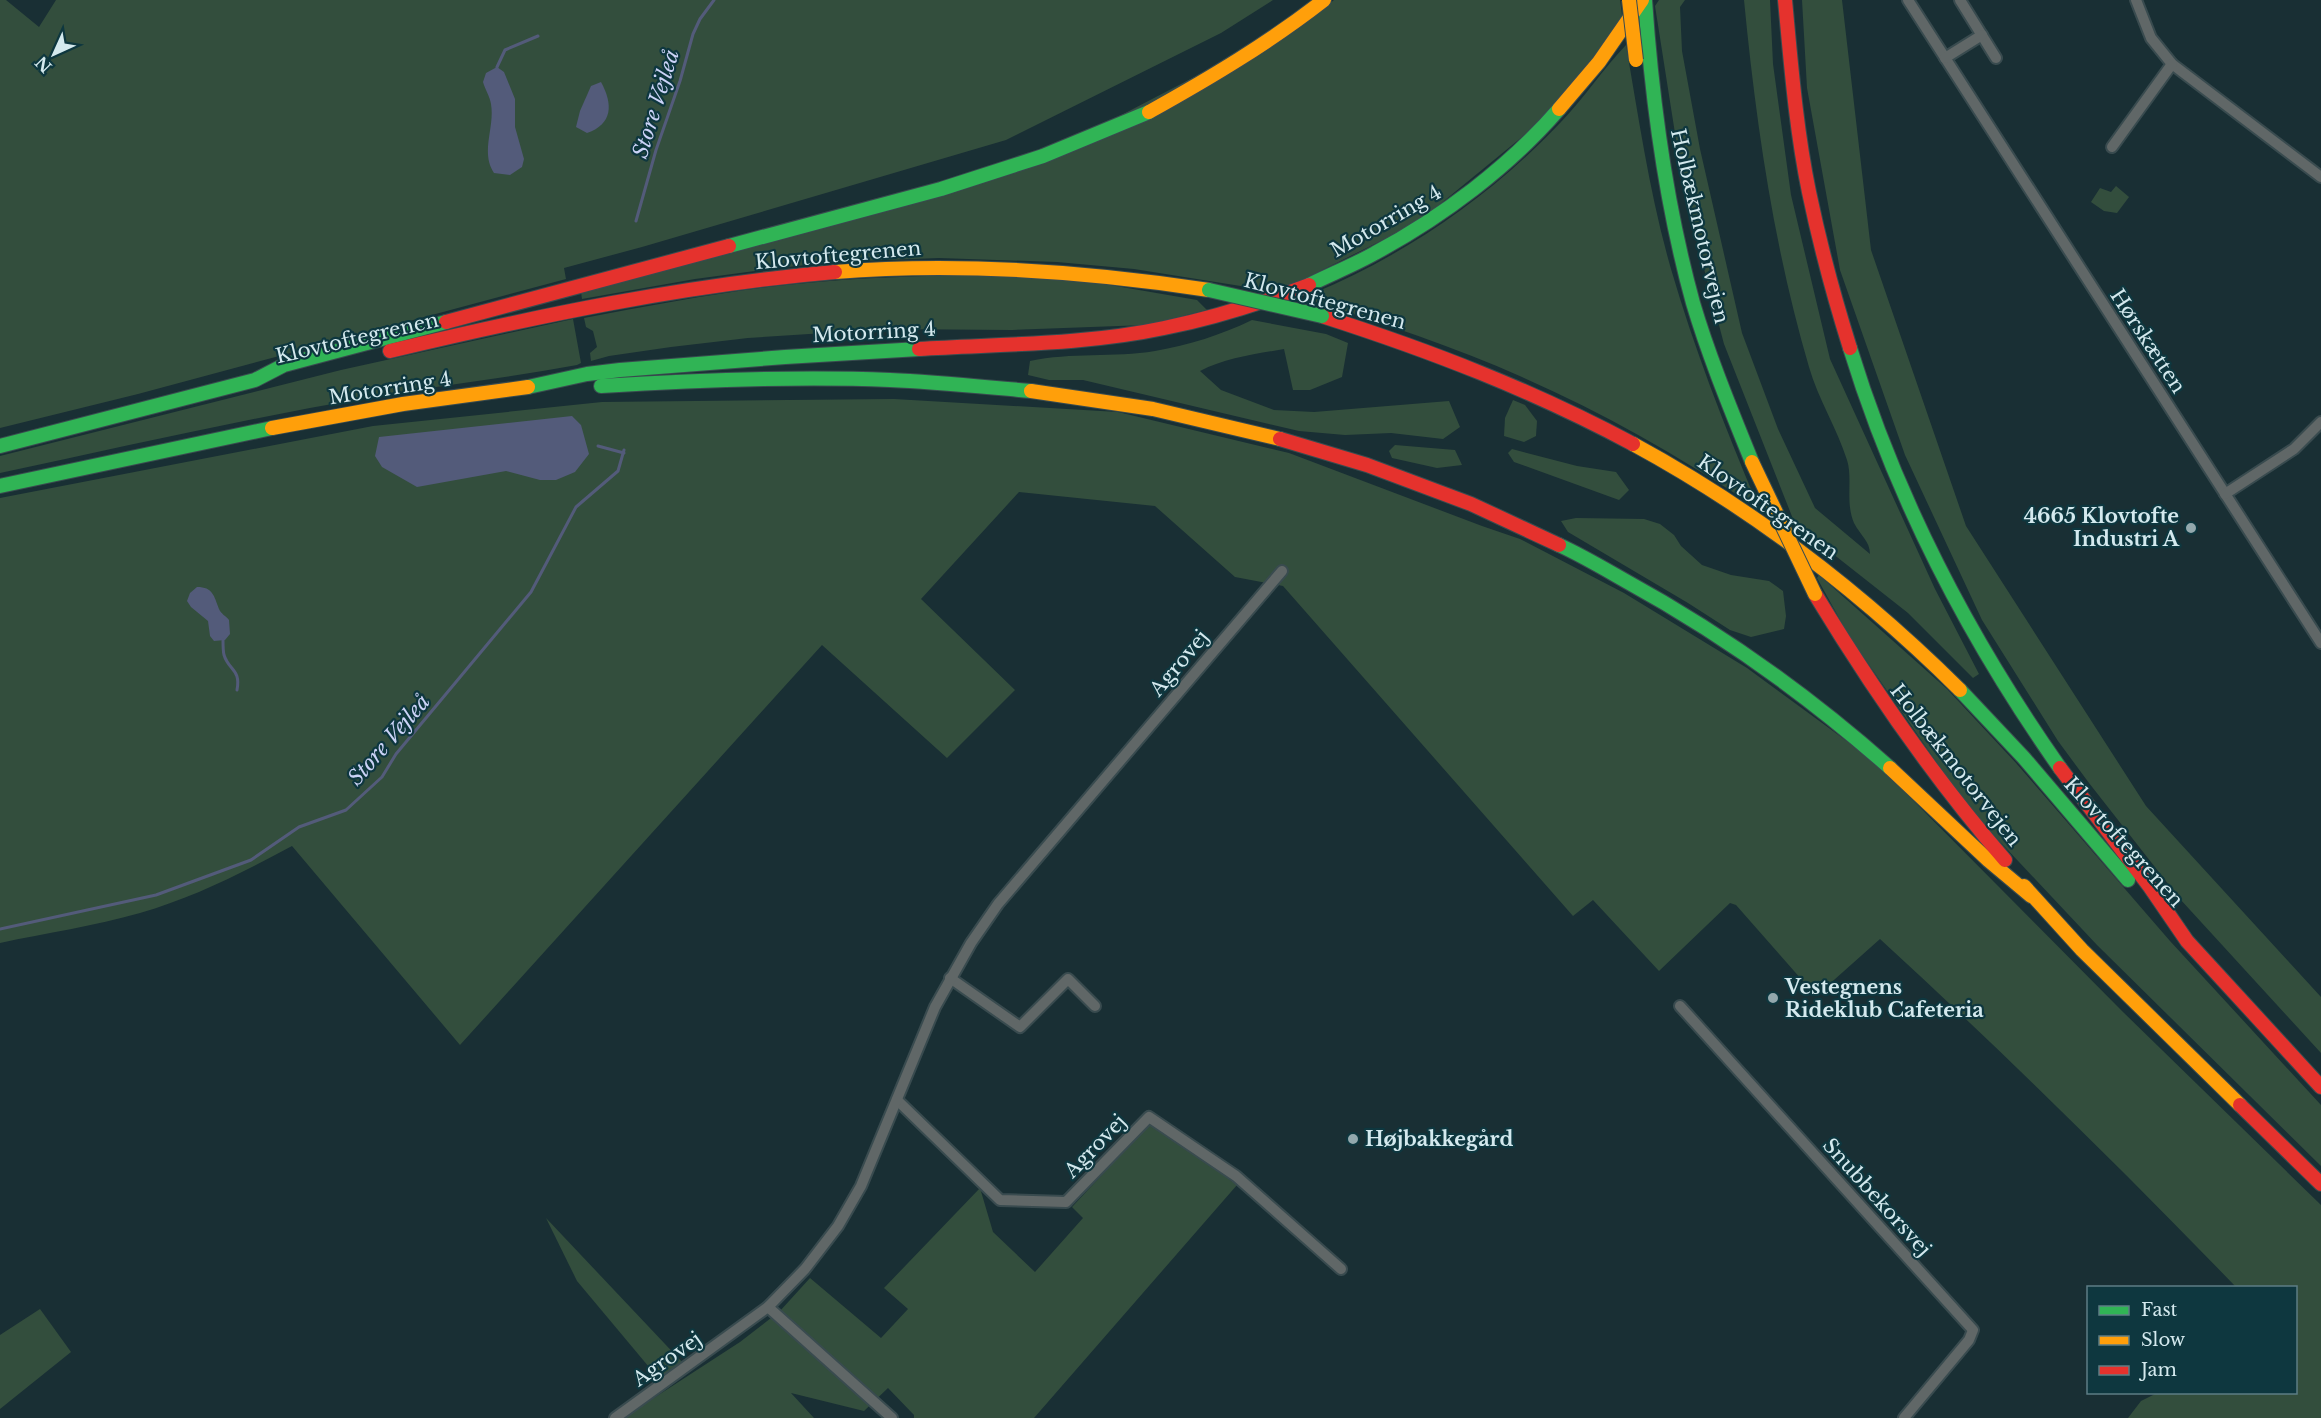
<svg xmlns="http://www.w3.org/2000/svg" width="2321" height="1418" font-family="'Libre Baskerville',serif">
  <rect width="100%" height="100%" fill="#192f34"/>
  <g fill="#334e3d">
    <path d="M0 0H6L39 27 56 0H1273L1221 33 1006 140 642 247 564 268 566 279 138 394 0 428Z"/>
    <path d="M1334 0H1620L1623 22 1544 119 1417 223 1278 292 1134 269 1057 262 939 258 833 262 769 269 695 279 582 299 581 292 1016 170 1319 12Z"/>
    <path d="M1659 0H1685L1680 7 1682 51 1700 149 1742 333 1778 429 1815 508 1870 554C1870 541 1860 535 1854 523 1845 502 1853 479 1847 460 1837 428 1818 399 1809 367 1774 248 1756 124 1744 0H1770L1773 64 1791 195 1830 359 1935 589 1979 674 1973 678 1908 613 1795 524 1724 344 1685 197 1655 6Z"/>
    <path d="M1802 0H1842L1871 250 1966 526 2146 806 2321 997V1053L2180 899 2089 783 2058 741 1982 620 1905 455 1840 270 1807 88Z"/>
    <path d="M1626 45C1639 120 1650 196 1671 269 1694 348 1724 425 1756 501L1750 503C1677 455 1602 412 1522 377 1455 347 1385 324 1316 302L1314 293C1407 254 1491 196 1561 122 1584 98 1603 69 1626 45Z"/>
    <path d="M2116 186 2129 197 2117 213 2104 211 2091 202 2100 188 2111 192Z"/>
    <path d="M992 274 1081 280 1197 300 1207 310 1146 325 1012 330 888 329 748 338 671 347 609 356 591 361 590 353 597 347 593 331 586 327 584 318C654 305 725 291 796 284 861 277 927 276 992 274Z"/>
    <path d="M573 319 581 363 577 365C507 378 436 386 366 398 243 419 122 447 0 473V456L341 370Z"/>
    <path d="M1252 320 1326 334 1348 343 1342 377 1310 390H1293L1284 349C1256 354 1225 358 1200 371L1221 390 1274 410 1314 412 1449 401 1460 427 1443 439 1391 433 1345 435 1299 431 1083 380H1049L1028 375 1030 361C1071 352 1114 358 1155 351 1189 345 1221 335 1252 320Z"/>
    <path d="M894 399 1118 412 1289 453 1482 526 1520 539 1624 593 1747 668 1874 761 2122 1011 2321 1205V1418H2128L2141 1401 2157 1393 2296 1392V1288L2236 1287C2121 1168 2002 1051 1880 939L1816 996 1736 905 1730 903 1659 971 1593 900 1573 916 1283 586 1235 577 1155 506 1019 492 921 599 1015 690 947 758 822 645 460 1045 292 846C244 872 193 898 140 913 95 926 46 933 0 943V498L373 426 602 402Z"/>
    <path d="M1513 400 1525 405 1537 421 1536 436 1524 442 1504 436 1505 418Z"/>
    <path d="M1395 445 1455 450 1462 465 1437 468 1392 458 1389 451Z"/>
    <path d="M1512 449 1577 466 1616 472 1629 490 1619 500 1514 462 1508 453Z"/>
    <path d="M1576 518 1644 519 1660 524 1674 535 1681 546 1702 565 1731 575 1769 581 1783 591 1786 616 1784 629 1751 637 1730 630 1688 603 1568 532 1561 521Z"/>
    <path d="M1819 575 1947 689 2016 763 2170 941 2321 1105V1166L2097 945 1989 830 1949 780 1849 636 1817 578Z"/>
    <path d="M1151 1122 1237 1185 1034 1418H914V1415L888 1388 864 1411 791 1393 814 1418H623L740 1342 780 1311 810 1278 881 1338 908 1309 884 1288 980 1188 993 1232 1035 1272 1083 1218 1072 1207Z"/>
    <path d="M546 1218 682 1362 659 1379 577 1281Z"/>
    <path d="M40 1309 71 1352 0 1409V1335Z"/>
  </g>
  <g fill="#535b7a">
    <path d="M497 67 504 72 515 99V127L524 159 522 167 510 175 494 173C480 152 495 128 491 104 490 97 485 89 483 82L486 73Z"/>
    <path d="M601 82C613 104 613 124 587 133L576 127 580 111 591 86Z"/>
    <path d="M572 416 581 425 589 454 575 472 556 480H540L506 471 417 487 382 467 375 456 379 437Z"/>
    <path d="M197 587C213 587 214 596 219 609 221 614 226 616 229 620L230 634 225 640 214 641 210 636 208 621 191 607 187 601 190 593Z"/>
  </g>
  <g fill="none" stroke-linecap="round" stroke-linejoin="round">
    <g stroke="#535b7a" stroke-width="3">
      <path d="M497 67 505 50 538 36"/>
      <path d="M636 221 656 150 680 81 693 34 700 19 714 0"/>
      <path d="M598 446 624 453"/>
      <path d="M223 640C223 645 223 651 224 655 229 671 241 669 237 690"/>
      <path d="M0 929 156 895 251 860 299 827 346 810 382 777 396 754 531 592 576 507 618 471 624 450"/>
    </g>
    <defs>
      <g id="street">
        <path d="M1908 0 2321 643"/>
        <path d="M1960 0 1996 58"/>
        <path d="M2136 0 2151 38 2172 64 2321 177"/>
        <path d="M1945 58 1982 35"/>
        <path d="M2112 147 2172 64"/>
        <path d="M2225 494 2294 449 2321 422"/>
        <path d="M950 978 1020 1027 1068 979 1095 1006"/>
        <path d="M1680 1006 1973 1330 1969 1340 1904 1418"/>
        <path d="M897 1100 1000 1200 1066 1202 1149 1117 1236 1176 1341 1269"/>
        <path d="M768 1307 892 1418"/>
        <path d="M615 1418 768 1307 805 1269 838 1226 861 1186 935 1007 971 943 998 904 1282 571"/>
      </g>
      <g id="fast">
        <path d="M1645 0C1652 102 1666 205 1693 303 1709 357 1731 410 1752 462"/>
        <path d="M729 246 941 189 1043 156 1149 112"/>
        <path d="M1309 285C1331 274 1354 265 1375 253 1442 217 1509 167 1559 109"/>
        <path d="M1850 348C1896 498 1970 640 2060 768"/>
        <path d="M601 386C697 380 793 376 890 380 937 382 984 387 1031 391"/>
        <path d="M528 387 587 374 620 370 785 357 919 349"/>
        <path d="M0 446 255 380 284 365 446 322"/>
        <path d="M0 486 272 428"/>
        <path d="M1559 545C1581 555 1603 568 1624 580 1719 632 1809 696 1890 768"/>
        <path d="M1960 690 2024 758 2128 880"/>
      </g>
      <g id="slow">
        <path d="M1559 109 1599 62 1642 0"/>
        <path d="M1149 112C1210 78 1269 43 1324 0"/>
        <path d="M835 272C961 262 1084 271 1209 290"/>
        <path d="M1031 391 1153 409 1280 439"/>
        <path d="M272 428 403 404 528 387"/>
        <path d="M1633 444C1753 509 1863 594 1960 690"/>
        <path d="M1890 768 1988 860 2031 896"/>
        <path d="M2024 886 2082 950 2240 1105"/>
      </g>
      <g id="jam">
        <path d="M1785 0C1791 64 1796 129 1809 192 1820 245 1834 297 1850 348"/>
        <path d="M1322 316C1431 351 1532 390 1633 444"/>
        <path d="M446 322 729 246"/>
        <path d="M919 349C1000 344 1085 345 1164 328 1214 318 1261 303 1309 285"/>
        <path d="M390 351C537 316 684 285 835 272"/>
        <path d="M1280 439 1367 465 1471 504 1559 545"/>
        <path d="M1815 594C1872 688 1933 777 2005 860"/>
        <path d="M2060 768 2150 887 2187 941 2321 1087"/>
        <path d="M2240 1105 2321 1184"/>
      </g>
    </defs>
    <use href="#street" stroke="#394b4f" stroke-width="14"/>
    <use href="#fast" stroke="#394b4f" stroke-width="16"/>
    <use href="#slow" stroke="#394b4f" stroke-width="16"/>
    <use href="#jam" stroke="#394b4f" stroke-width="16"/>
    <use href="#street" stroke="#606767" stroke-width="10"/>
    <use href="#fast" stroke="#30b455" stroke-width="14"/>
    <use href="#slow" stroke="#ff9f0a" stroke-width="14"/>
    <use href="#jam" stroke="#e5322d" stroke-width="14"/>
    <defs>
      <path id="fast-bridge" d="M1209 290 1322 316"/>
      <g id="slow-bridge">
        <path d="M1629 0 1636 60"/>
        <path d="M1752 462 1815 594"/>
      </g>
    </defs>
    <use href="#fast-bridge" stroke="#394b4f" stroke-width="16" stroke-linecap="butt"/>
    <use href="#slow-bridge" stroke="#394b4f" stroke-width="16" stroke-linecap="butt"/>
    <use href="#fast-bridge" stroke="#30b455" stroke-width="14"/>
    <use href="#slow-bridge" stroke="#ff9f0a" stroke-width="14"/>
  </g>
  <g fill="#93a8ad" stroke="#0e373f" stroke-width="2">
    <circle cx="2191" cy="528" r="6"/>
    <circle cx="1773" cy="998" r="6"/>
    <circle cx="1353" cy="1139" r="6"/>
  </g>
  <g text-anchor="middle" stroke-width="4.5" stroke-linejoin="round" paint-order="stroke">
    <g font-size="20" fill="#d4e9ee" stroke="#0e373f">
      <text transform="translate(1386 221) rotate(-30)" y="7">Motorring 4</text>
      <text transform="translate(1700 226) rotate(77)" y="7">Holbækmotorvejen</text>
      <text transform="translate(838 255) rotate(-5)" y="7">Klovtoftegrenen</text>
      <text transform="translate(1325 301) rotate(15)" y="7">Klovtoftegrenen</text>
      <text transform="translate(874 332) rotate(-3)" y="7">Motorring 4</text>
      <text transform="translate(357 338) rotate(-13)" y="7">Klovtoftegrenen</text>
      <text transform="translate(2148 341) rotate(57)" y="7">Hørskætten</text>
      <text transform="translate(390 388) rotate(-9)" y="7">Motorring 4</text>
      <text transform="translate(1768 507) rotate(35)" y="7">Klovtoftegrenen</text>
      <text transform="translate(1179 663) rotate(-50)" y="7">Agrovej</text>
      <text transform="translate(1956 765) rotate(52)" y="7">Holbækmotorvejen</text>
      <text transform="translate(2124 842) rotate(48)" y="7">Klovtoftegrenen</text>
      <text transform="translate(1095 1146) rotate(-46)" y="7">Agrovej</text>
      <text transform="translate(1877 1197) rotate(48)" y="7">Snubbekorsvej</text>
      <text transform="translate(667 1359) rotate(-35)" y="7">Agrovej</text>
    </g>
    <g font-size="20" font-weight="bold" fill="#d4e9ee" stroke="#0e373f" text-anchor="start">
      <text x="2179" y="523" text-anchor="end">4665 Klovtofte<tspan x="2179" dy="23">Industri A</tspan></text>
      <text x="1785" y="994">Vestegnens<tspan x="1785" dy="23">Rideklub Cafeteria</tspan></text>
      <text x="1365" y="1146">Højbakkegård</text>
    </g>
    <g font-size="21" font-style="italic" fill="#cbd3f7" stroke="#0e373f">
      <text transform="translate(656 104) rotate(-73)" y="7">Store Vejleå</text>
      <text transform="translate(389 740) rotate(-49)" y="7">Store Vejleå</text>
    </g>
  </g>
  <rect x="2087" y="1286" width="210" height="108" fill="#0e373f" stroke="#5d7e85" stroke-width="1.5"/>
  <rect x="2099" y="1306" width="30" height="9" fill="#30b455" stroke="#5d7e85" stroke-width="1.5"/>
  <text x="2141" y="1316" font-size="18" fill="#d4e9ee">Fast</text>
  <rect x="2099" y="1336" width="30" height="9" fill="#ff9f0a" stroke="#5d7e85" stroke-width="1.5"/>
  <text x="2141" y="1346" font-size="18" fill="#d4e9ee">Slow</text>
  <rect x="2099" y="1366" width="30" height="9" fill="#e5322d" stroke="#5d7e85" stroke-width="1.5"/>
  <text x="2141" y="1376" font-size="18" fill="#d4e9ee">Jam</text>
  <g transform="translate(54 54) rotate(225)" stroke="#0e373f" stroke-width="4.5" paint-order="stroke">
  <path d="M0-4.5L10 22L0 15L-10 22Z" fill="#d4e9ee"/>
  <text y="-9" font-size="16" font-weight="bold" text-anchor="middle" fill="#d4e9ee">N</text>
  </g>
</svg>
